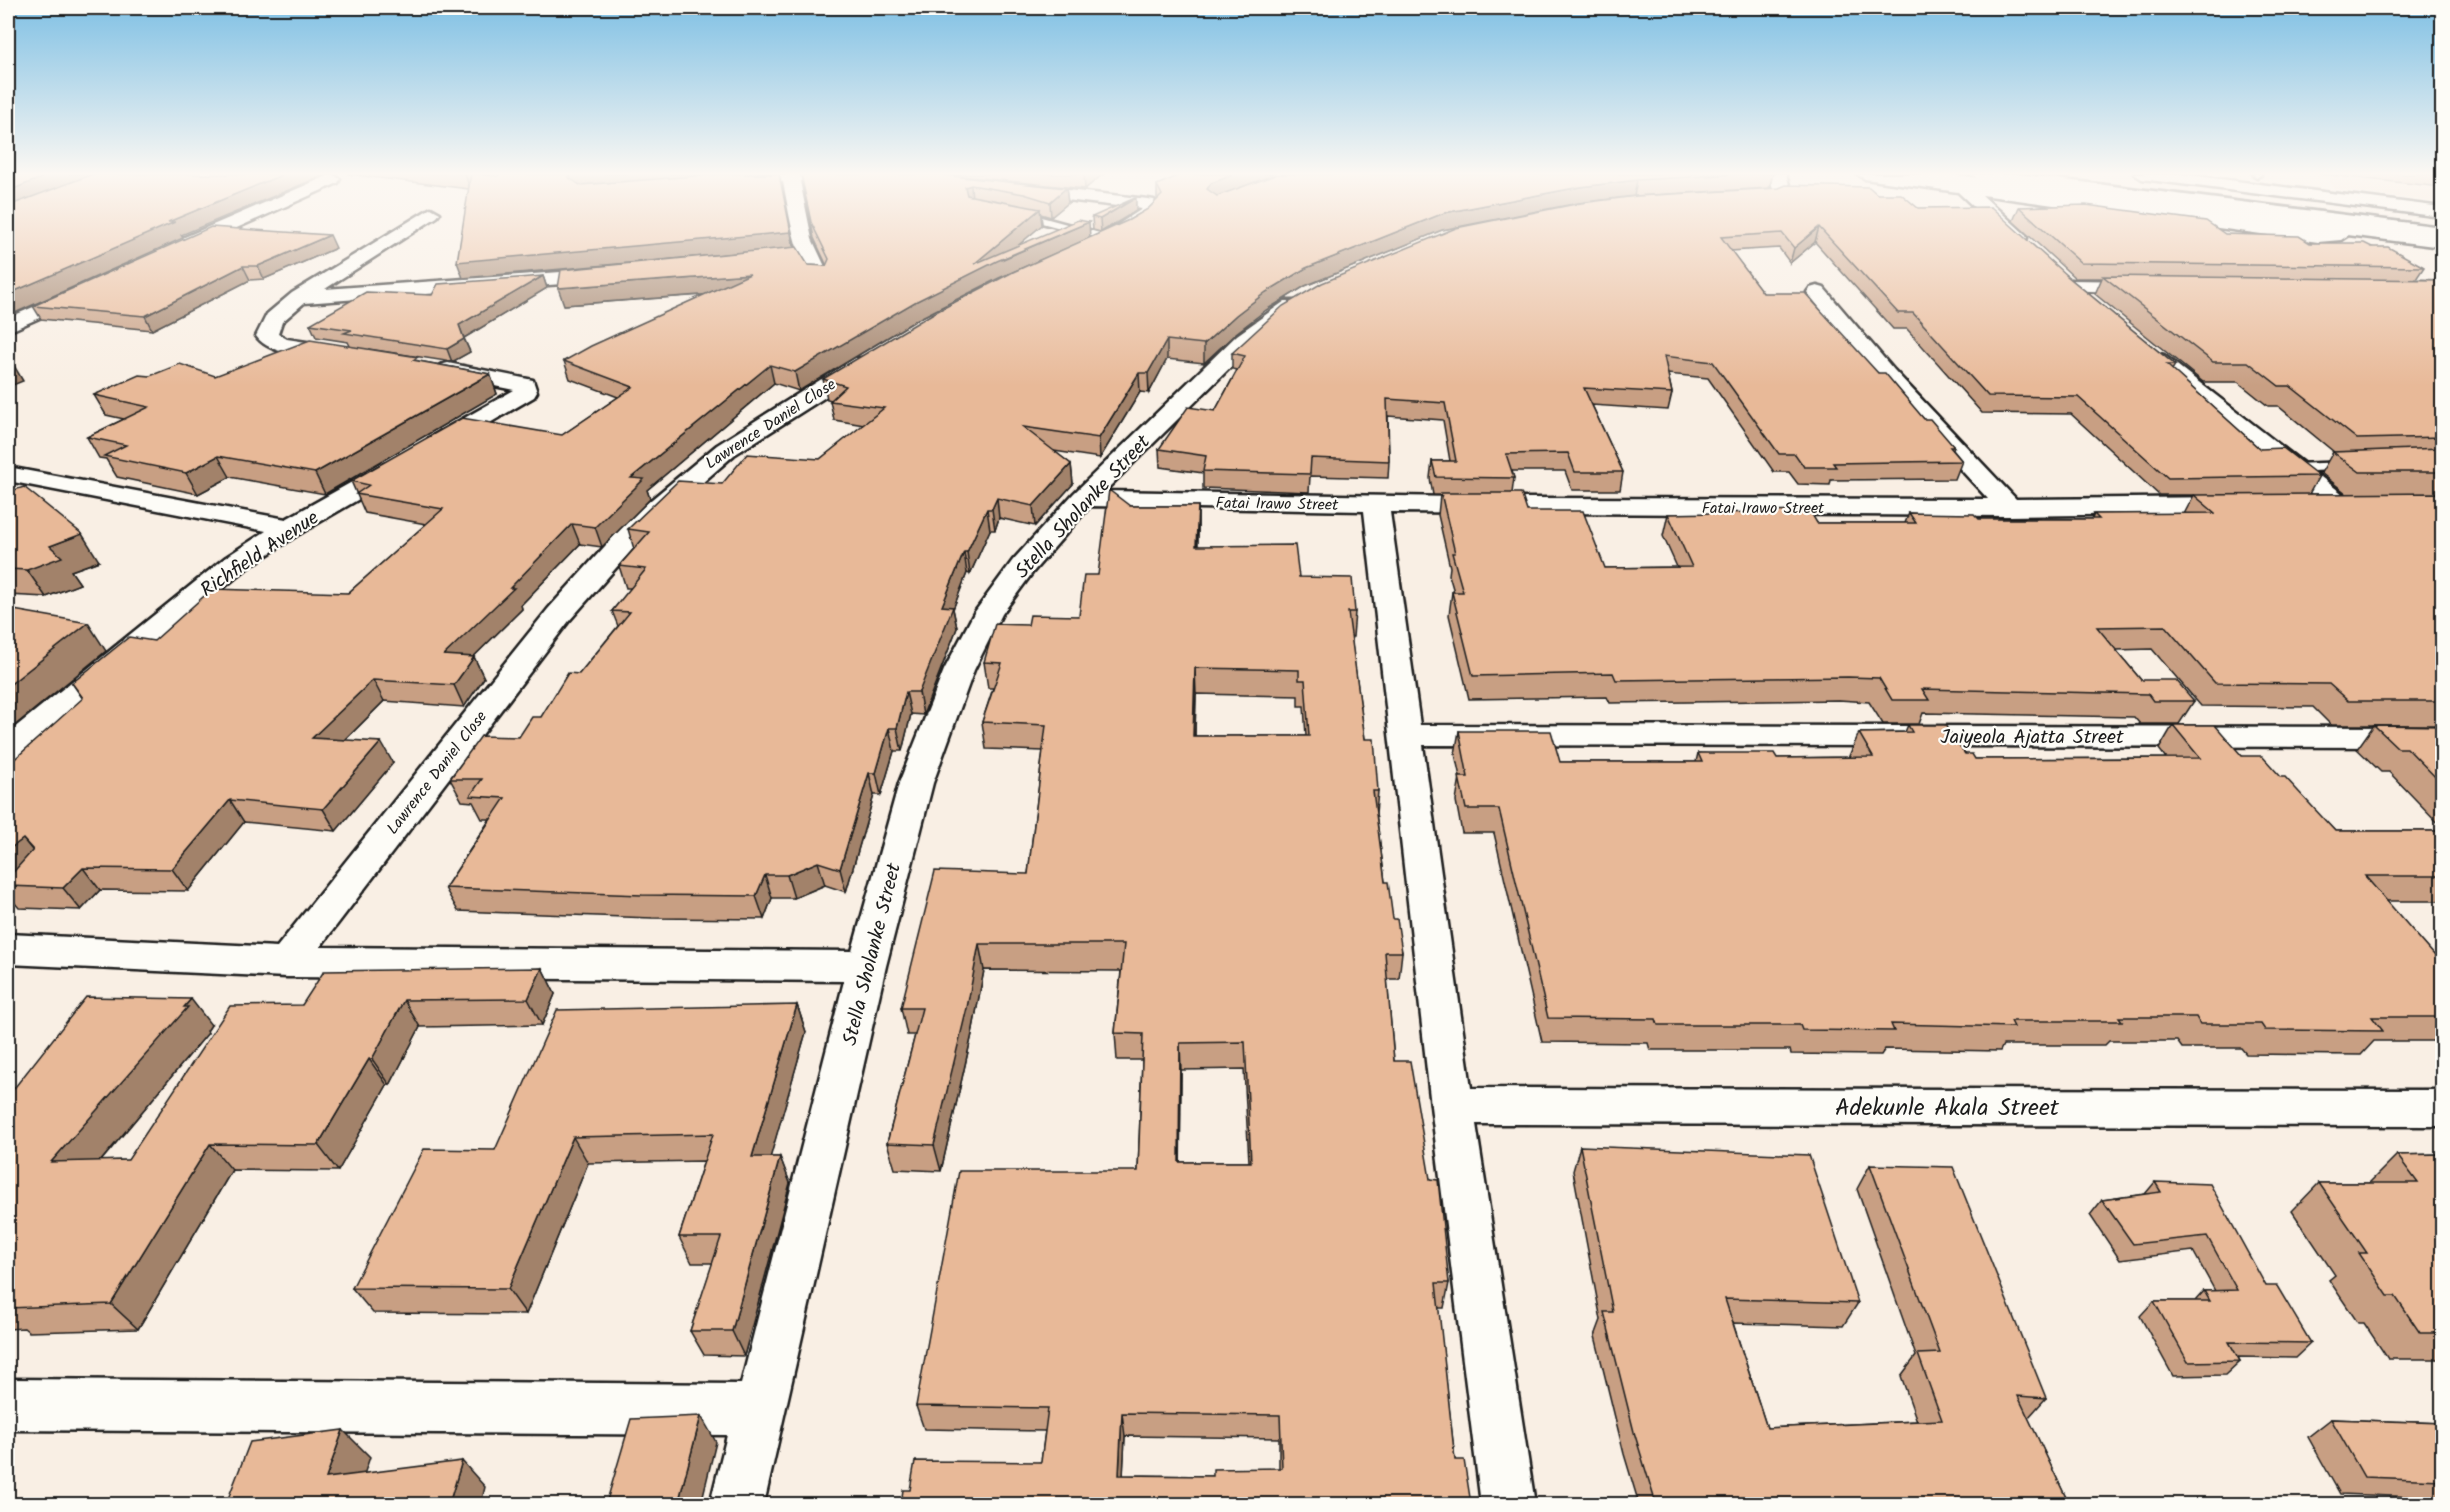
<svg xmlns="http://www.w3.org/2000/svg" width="2450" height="1512" font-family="Kalam,sans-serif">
  <rect width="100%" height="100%" fill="#f9efe4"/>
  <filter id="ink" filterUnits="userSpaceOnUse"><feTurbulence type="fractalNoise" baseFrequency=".0167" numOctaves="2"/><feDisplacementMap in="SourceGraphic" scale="12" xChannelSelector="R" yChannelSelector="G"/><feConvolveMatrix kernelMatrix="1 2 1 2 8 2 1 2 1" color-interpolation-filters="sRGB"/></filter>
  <g filter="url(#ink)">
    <path fill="#f4dfcd" d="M2293 174H2442V203L2334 189 2328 178Z"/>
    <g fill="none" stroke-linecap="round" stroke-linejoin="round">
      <defs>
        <g id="lane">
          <path d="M2252 174H2260L2261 175 2257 177Z"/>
          <path d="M1019 211 1111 236 1113 238 1108 241 1016 216V212Z"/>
          <path d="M2347 462 2353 466 2351 469 2294 472 2288 468 2294 464Z"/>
        </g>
        <g id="street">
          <path d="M332 174 340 179 338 183 187 250H173L171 246 173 242Z"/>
          <path d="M761 174H829L821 179 800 181 812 239 830 277 827 281H813C793 251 790 216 783 182L736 186 728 181 736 176Z"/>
          <path d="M1770 174H1786L1791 192C1781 204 1751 204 1737 201L1734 197 1737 193 1773 190Z"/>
          <path d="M1857 174H1901L2318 230H2332L2347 225 2356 230 2341 240 2318 242 1982 195 2025 234 2027 238 2025 242H2011L1958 192 1865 179Z"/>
          <path d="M1022 185 1148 199 1154 200 1161 210 1151 221 1117 238 1108 233 1111 229 1142 209 1016 194 1013 190 1016 186Z"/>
          <path d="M431 208 440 213 437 217 325 289 603 269 613 275 603 281 304 303 282 322 278 334 287 339 345 348 348 353 345 358 337 359C314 356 271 357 256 336L267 314 292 293Z"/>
          <path d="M2069 280 2143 281 2150 283 2153 287 2150 291 2143 293 2062 290 2059 286 2062 282Z"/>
          <path d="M1817 286 1824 288 1894 370 2016 499 2234 497 2243 499 2247 505 2243 511 2234 513 2010 516 1390 512 1420 725 2442 727V747L1423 745 1471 1088 2442 1090V1126L1476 1124 1535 1504H1481L1431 1106 1364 511 1090 506 1033 572 1002 614 974 670 933 783 886 966 764 1504H710L727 1435 8 1430V1379L741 1384 844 981 287 977 8 964V934L277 947 548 609 634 514 717 445 855 358H871L874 363 871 368 734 455 653 526 569 621 320 947 852 951 899 783 944 670 974 613 1013 560 1074 493 1237 335 1285 301H1299L1302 305 1253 345 1105 491 1514 498 1988 499 1878 380 1810 296 1807 292 1810 288Z"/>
          <path d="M77 288 84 290 87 294 84 298 8 332V318Z"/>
          <path d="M2156 353 2164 355 2348 498 2352 503 2348 508 2339 511 2330 508 2148 365 2145 360 2148 355Z"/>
          <path d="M448 363 533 380 537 392 534 397 447 448 438 450 429 448 426 443 429 438 514 390 440 375 437 370 440 365Z"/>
          <path d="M393 462 402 464 405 469 402 474 299 534 246 569 20 757 8 760V733L226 557 266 531 8 481V467L286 519 384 464Z"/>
        </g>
        <g id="secondary">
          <path d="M1903 174H1949L2442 236V247L1911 179Z"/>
          <path d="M2134 174H2181L2442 207V217L2142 179Z"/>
        </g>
        <path id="highway" d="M1971 174H2018L2442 227V237L1979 179Z"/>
      </defs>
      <use href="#lane" stroke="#1c1c1c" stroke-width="5"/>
      <use href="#street" stroke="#1c1c1c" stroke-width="5"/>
      <use href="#secondary" stroke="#1c1c1c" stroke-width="5"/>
      <use href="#highway" stroke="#1c1c1c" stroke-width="5"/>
      <use href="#lane" fill="#fdfcf7" fill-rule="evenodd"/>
      <use href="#street" fill="#fdfcf7" fill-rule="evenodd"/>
      <use href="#secondary" fill="#fdfcf7" fill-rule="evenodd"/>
      <use href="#highway" fill="#fdfcf7" fill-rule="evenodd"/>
    </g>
    <g fill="#c89f83" stroke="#1c1c1c" stroke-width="1.5" fill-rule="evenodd">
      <path d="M347 174H490L489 175 794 247 808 265 826 266V264L814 238 801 174 951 176 1066 188 1068 203 1051 217 1041 214 1042 225 1017 246 1090 238 1129 220 1148 209 1157 200V185L1182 174H1276L1254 183 1278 174H1773L1769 188 1634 196 1578 203 1442 230 1305 286 1266 310 1236 333 1204 363 1167 359 1149 393 1140 392 1100 458 1054 451 1071 464 1073 484 1035 526 999 518 995 530H990L970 574 967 573 953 609 957 628 923 715 911 714 902 751H894L881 795H874L846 892 825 885 794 898H772L764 919 652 918 458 911 445 888 490 819H482L473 802 462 801 450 779 519 737 541 717 579 674 618 626 612 611 631 588H626L619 566 634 549 628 529 722 484 820 459 864 425 834 420 830 401 831 400 827 399 823 379 1058 252 999 278 918 319 799 391 774 383 647 490 650 499 602 547 580 544 521 605 522 609 473 657H474L484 678 464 707 384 701 345 740 393 763 336 831 244 822 188 891 100 890 81 910 19 908 8 895V765L83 699 72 683 154 641 348 593 426 524 365 513 351 481 562 435 618 397 570 379 564 361 704 295 564 305 633 263 463 278 469 189Z"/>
      <path d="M943 174H1103L1085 189Z"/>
      <path d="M2320 174H2442V187Z"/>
      <path d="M1877 194 1918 208 2067 276 2175 365 2172 370 2260 449 2319 476 2309 494H2347L2321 473 2333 452H2334L2278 406H2268L2238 382H2203L2095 294 2102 278H2075L2013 221 2019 207 2225 234 2310 243 2372 247 2424 267 2416 279 2442 280V725H2331L2313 707 2201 706 2152 649 2116 650 2141 680 2194 701 2179 724H2140L2134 717 1923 713 1919 724H1883L1869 702 1839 700 1610 703 1607 697 1469 699 1449 615 1452 592H1454L1449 575 1450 567 1438 515 1440 495H1433L1430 478 1432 461H1450L1443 420 1388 416 1389 461 1388 478 1310 476 1309 492 1203 488V473L1160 467 1159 449 1215 411 1237 370 1232 369V353ZM1815 242 1893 329H1907L1982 413 2071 414 2159 495H2194L2184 514H2094L2092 519H1979L1909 513 1905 523H1817L1668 514 1663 536 1677 567 1605 568 1527 511 1512 493 1514 478 1512 471H1565L1572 490H1620L1623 472 1592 405 1668 410 1672 393 1668 374 1708 378 1774 472H1789L1798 484 1830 485 1831 480 1955 479 1962 461 1953 450 1954 447 1924 419 1878 373 1763 293 1731 251 1779 248 1790 263Z"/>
      <path d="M1136 211 1101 232 1093 230 1092 217Z"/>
      <path d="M336 248 264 279 250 280 152 330 41 319 33 306Z"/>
      <path d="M543 276 547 288 464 338 470 352 452 362 369 349 419 361 490 374 497 394 325 494 230 477 198 494 117 477 106 459 99 458 87 437 124 419 106 415 94 395 150 376H215L350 346 348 342 316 337 310 324 432 295Z"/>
      <path d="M8 488 99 561 71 571 80 584 46 597 8 595Z"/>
      <path d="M1130 506H1198V546L1299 577 1355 612 1353 637H1351L1365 739 1378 791 1376 813 1385 882 1393 919 1402 952 1399 979H1387L1394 1061 1430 1179 1449 1283 1444 1308H1438L1455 1460 1471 1504 910 1490 1041 1462 1045 1431 924 1429 916 1406 1138 1171 1142 1060H1117L1115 1033 1121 971 984 970 972 1034 941 1171 895 1169 887 1143 915 1035H907L901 1008 1028 874 1043 751 986 749 982 722 993 688H988L984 662 1028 625 1079 616ZM1196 694 1298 696V706H1304L1306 736H1195ZM1244 1069 1249 1162H1180L1181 1070ZM1125 1436 1279 1438V1468L1213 1476 1123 1475Z"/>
      <path d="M1908 725 1975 759 2166 758 2159 749 2173 725 2242 756 2281 777 2335 831H2442V901H2386L2442 964V1041H2374L2361 1055 2246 1054 2241 1048H2182L2177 1041H2109L2105 1045H2003L2000 1051 1885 1049 1881 1055 1791 1054 1790 1050H1650L1648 1043 1542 1042 1494 833H1462L1456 801 1460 777 1455 754 1459 731 1560 762H1696L1698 753 1777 758 1850 757 1849 756 1859 733 1905 732Z"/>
      <path d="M2374 725 2442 726V827L2389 772H2381L2357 749Z"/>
      <path d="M542 968 555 994 542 1025 420 1027 390 1085H387L338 1171 232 1170 138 1329 29 1332 24 1328 8 1329V1096L211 1025 207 1031 208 1033 101 1161 128 1160 302 1005Z"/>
      <path d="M797 1005 806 1032 770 1157H780L790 1183 744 1356 704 1355 690 1331 713 1263H692L679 1237 704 1161 588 1163 526 1314 373 1313 352 1288 495 1150Z"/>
      <path d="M1580 1146 1858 1303 1843 1326 1733 1323 1767 1428 1917 1421 1901 1376 1916 1356 1857 1189 1870 1165 2046 1398 2028 1418 2069 1504H1639L1624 1454 1595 1336 1601 1320 1573 1171Z"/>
      <path d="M2442 1154V1359H2388L2364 1323H2358L2329 1280 2335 1275 2292 1211 2319 1183H2369L2397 1155Z"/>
      <path d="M2155 1182 2266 1286 2311 1343 2295 1358 2238 1357 2240 1361 2225 1375 2173 1376 2140 1316 2154 1301H2195L2204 1291H2215L2193 1251 2120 1260 2090 1215 2102 1200 2145 1194Z"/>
      <path d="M2331 1419 2442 1423V1498L2340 1494 2308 1437Z"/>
    </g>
    <g fill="#a2826a" stroke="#1c1c1c" stroke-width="1.5">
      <path d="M51 174H97L8 210V191Z"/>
      <path d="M284 174H327L181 235 183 238 8 316V294L168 222Z"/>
      <path d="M465 174H473L470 189Z"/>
      <path d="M574 174H733L573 192 568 177Z"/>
      <path d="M779 174 794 248 463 278 457 262Z"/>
      <path d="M1084 174H1103L1085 189Z"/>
      <path d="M1235 174H1276L1211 199 1207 189 1211 183Z"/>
      <path d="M1637 180 1634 196 1578 203 1442 230 1305 286 1266 310 1236 333 1204 363V344L1236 315 1266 292 1306 268 1444 213 1580 187Z"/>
      <path d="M971 185 972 201 967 203 965 187Z"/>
      <path d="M1066 188 1068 203 1051 217 1050 202Z"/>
      <path d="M1136 198V211L1101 232 1100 219Z"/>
      <path d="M1040 209 1042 225 1001 260 1089 222 1090 238 999 278 918 319 799 391 795 372 974 264Z"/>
      <path d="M1819 227 1815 242 1790 263 1794 248Z"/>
      <path d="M330 235 336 248 264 279 258 266Z"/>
      <path d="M243 266 250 280 152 330 145 316Z"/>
      <path d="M750 274 754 291 564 305 558 288Z"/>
      <path d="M543 276 547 288 464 338 459 325Z"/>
      <path d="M464 339 470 352 452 362 447 349Z"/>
      <path d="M1167 340V359L1149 393 1148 373Z"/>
      <path d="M13 364 23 381 8 387V366Z"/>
      <path d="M770 365 774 383 647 490 650 499 602 547 595 527 631 478Z"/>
      <path d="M1139 373 1140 392 1100 458 1099 438Z"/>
      <path d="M490 374 497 394 325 494 315 473Z"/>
      <path d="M218 456 230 477 198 494 186 473Z"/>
      <path d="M1071 464 1073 484 1035 526 1033 506Z"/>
      <path d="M997 498 999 518 995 530 992 509Z"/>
      <path d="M1198 506V531L1196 571V546Z"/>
      <path d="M987 509 990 530 970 574 967 552Z"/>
      <path d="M572 524 580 544 521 605 522 609 454 676 444 655Z"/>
      <path d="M82 534 99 561 71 571 80 584 46 597 27 570 50 546Z"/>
      <path d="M964 552 967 573 953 609 957 628 923 715 919 692 942 606Z"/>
      <path d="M88 623 106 651 8 731V686Z"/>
      <path d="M474 657 484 678 464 707 454 685Z"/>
      <path d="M1195 668 1196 694 1194 763 1193 736Z"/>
      <path d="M373 680 384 701 325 760 312 738Z"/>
      <path d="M906 692 911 714 902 751 897 728Z"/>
      <path d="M889 728 894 751 881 795 876 773Z"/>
      <path d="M381 742 393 763 336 831 323 809Z"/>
      <path d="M869 773 874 795 846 892 840 869Z"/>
      <path d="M230 800 244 822 188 891 172 869Z"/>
      <path d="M23 839 41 861 8 886V850Z"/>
      <path d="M818 862 825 885 794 898 787 875Z"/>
      <path d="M83 868 100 890 81 910 63 888Z"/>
      <path d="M765 875 772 898 764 919 756 896Z"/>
      <path d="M979 944 984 970 972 1034 941 1171 934 1145Z"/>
      <path d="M542 968 555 994 542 1025 528 999Z"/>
      <path d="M8 996 12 1001 8 1006Z"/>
      <path d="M191 999 211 1025 207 1031 208 1033 78 1188 51 1162Z"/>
      <path d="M404 1000 420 1027 390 1085 372 1059Z"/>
      <path d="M797 1005 806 1032 763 1183 752 1157Z"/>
      <path d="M1180 1043 1181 1070 1180 1188 1179 1162Z"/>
      <path d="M369 1059 387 1085 338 1171 318 1145Z"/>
      <path d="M573 1137 588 1163 526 1314 508 1289Z"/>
      <path d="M210 1144 232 1170 138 1329 111 1304Z"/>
      <path d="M780 1157 790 1183 744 1356 732 1331Z"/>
      <path d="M1122 1413 1125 1436 1122 1498 1119 1475Z"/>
      <path d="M701 1416 716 1442 701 1504H678Z"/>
      <path d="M343 1430 370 1457 354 1504 326 1478Z"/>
      <path d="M462 1461 485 1487 481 1504H449Z"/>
    </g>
    <g fill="#e8b998" stroke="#1c1c1c" stroke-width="1.5" fill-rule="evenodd">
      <path d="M8 174H51L8 191Z"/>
      <path d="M93 174H284L168 222H175L8 294V206Z"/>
      <path d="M471 174H482L483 175 498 176 499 174H574L568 177 580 185 721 174H779L791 232 457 262Z"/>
      <path d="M801 174H939L951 176 1066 188 1050 202 1024 194 971 185 965 187 967 195 1040 209 974 264 1078 220 1089 222 997 261 915 302 795 372 770 365 631 478 644 479 595 527 572 524 510 588H514L444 655 474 657 454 685 373 680 312 738 381 742 323 809 230 800 172 869 83 868 63 888 8 886V878L33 850 23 839 8 850V765L83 698 72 683 129 637 154 641 212 589 348 593 443 509 356 494 369 485 351 481 462 418 562 435 633 387 564 361 591 346 750 274 558 288 561 270 797 247 808 265 826 266 829 259 811 222Z"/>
      <path d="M1182 174H1235L1211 183 1207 189 1217 196 1278 174H1741L1637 180 1580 187 1444 213 1306 268 1266 292 1236 315 1204 344 1167 340 1148 373H1139L1099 438 1023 427 1071 464 1033 506 997 498 992 509H987L967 552H964L942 606 953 607 919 692H906L897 728H889L876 773H869L840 869 818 862 787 875H765L756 896 642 895 445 888 505 798 470 796 482 779H450L481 736 519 737 532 717H541L568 673 579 674 630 612 612 611 646 569 619 566 649 532 628 529 678 481 722 484 747 454 820 459 884 408 830 401 846 386 823 379 932 314 1013 272 1129 220 1148 209 1162 195 1157 185Z"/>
      <path d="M1786 185 1869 187 1877 194H1901L1918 208 1991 207 2067 276 2175 365H2167L2260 449 2283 448 2319 476 2168 478 2078 397 1988 396 1913 313H1898L1819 227 1794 248 1782 233 1721 237 1763 293H1805L1878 373H1885L1924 419H1930L1954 447H1950L1962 461 1833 463 1836 467H1804L1795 454H1779L1713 362 1664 356 1672 393 1584 388 1623 472H1575L1568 453 1506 454 1514 478 1436 477 1432 461H1456L1445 403 1387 399 1389 461 1311 458 1310 474 1203 471 1206 456 1159 449 1188 407 1215 411 1245 356 1232 353 1283 306 1322 283 1456 228 1581 203 1637 196 1779 188Z"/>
      <path d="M1135 198 1100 219 1092 217Z"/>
      <path d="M2086 205 2206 221 2225 234 2299 236 2310 243H2364L2372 247H2388L2424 267 2081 263 2019 207Z"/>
      <path d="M211 227 330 235 258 266H243L145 316 33 306Z"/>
      <path d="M543 276 459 325 464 339 447 349 344 333 352 330 310 324 366 292 432 295 438 284Z"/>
      <path d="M2103 276 2442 280V437L2357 439 2290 386H2279L2248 362H2213Z"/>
      <path d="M310 340 418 357 413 360 490 374 315 473 218 456 186 473 104 456 126 445 87 437 149 407 94 395 139 375 150 376 180 364 215 376Z"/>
      <path d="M2442 448V472H2360L2333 452Z"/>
      <path d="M24 487 82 534 50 546 62 557 27 570 8 569V488L11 491Z"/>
      <path d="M1109 490 1130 506H1198L1196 546 1295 545 1299 577 1352 578 1355 612H1348L1365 739H1374L1378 791H1373L1385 882H1388L1393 919H1397L1402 952H1385L1394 1061H1410L1430 1179 1438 1180 1449 1283H1436L1455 1460H1464L1471 1504H901L903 1490H910L915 1461 1041 1462 1048 1408 916 1406 959 1171H1138L1143 1034 1115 1033 1124 944H979L967 1008 934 1145 887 1143 922 1008H901L935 871 1028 874 1046 725 982 722 1002 663 984 662 995 624 1028 625 1030 615 1079 616 1084 575H1098ZM1195 668 1299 670V680H1305L1309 736H1193ZM1245 1042 1251 1162H1179L1180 1043ZM1122 1413 1280 1415 1282 1468 1213 1469V1476L1119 1475Z"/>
      <path d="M1441 493H1521L1527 511H1583L1605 568 1692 567 1668 514 1810 511 1817 523H1916L1909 513 1974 514 1979 519H2099L2094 514 2215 513 2194 495 2442 493V701H2348L2329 684 2215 683 2165 626 2097 627 2141 680H2176L2194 701H2153L2148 694 1922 689 1929 700H1892L1879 678 1848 677 1616 680 1613 673 1473 676 1452 592H1463L1452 553H1455Z"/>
      <path d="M8 609 88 623 8 686Z"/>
      <path d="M1908 725H1945L1965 754H1972L1975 759 2200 758 2173 725H2215L2242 756H2262L2281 777H2285L2335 831H2442V876H2365L2442 964V1017H2372L2383 1031 2265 1030 2261 1024H2200L2196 1017H2119L2122 1021H2011L2014 1027 1891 1024 1894 1031 1802 1030 1800 1025H1658L1656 1019 1548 1018 1499 809H1466L1459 777H1468L1459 731H1551L1560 762H1702L1698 753H1774L1777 758 1873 757 1859 733 1912 732Z"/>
      <path d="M2374 725 2442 726V784L2407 748H2398Z"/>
      <path d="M542 968 528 999 404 1000 372 1059H369L318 1145 210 1144 111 1304 8 1308V1096L86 997 191 999 184 1007H188L51 1162 128 1160 230 1006 302 1005 324 971Z"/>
      <path d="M797 1005 752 1157H780L732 1331H690L721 1237H679L713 1134 573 1137 508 1289 352 1288 424 1149 495 1150 557 1010Z"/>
      <path d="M1580 1146 1809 1155 1858 1303 1725 1299 1767 1428 1942 1420 1918 1354 1940 1353 1870 1165 1953 1167 2046 1398 2018 1396 2069 1504H1656L1634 1432 1604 1312H1613Z"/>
      <path d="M2442 1154V1333H2420L2395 1296H2388L2359 1253H2367L2319 1183H2418L2397 1155Z"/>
      <path d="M2155 1182 2210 1184 2266 1286H2277L2311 1343 2229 1342 2240 1361 2188 1362 2154 1301H2210L2204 1291 2237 1290 2207 1236 2133 1244 2102 1200 2161 1192Z"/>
      <path d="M701 1416 678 1504H606L631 1419Z"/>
      <path d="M2331 1419 2442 1423V1480L2364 1477Z"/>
      <path d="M343 1430 326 1478 462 1461 449 1504H226L250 1442Z"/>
    </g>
  </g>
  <linearGradient id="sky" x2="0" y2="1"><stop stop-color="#7fc0e4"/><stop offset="0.45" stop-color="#fcf8f3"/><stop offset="1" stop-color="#fcf8f3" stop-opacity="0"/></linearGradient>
  <rect width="2450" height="386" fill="url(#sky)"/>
  <g text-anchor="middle" stroke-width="4.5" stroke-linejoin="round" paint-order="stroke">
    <g font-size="16" fill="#1c1c1c" stroke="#fdfcf7">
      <text transform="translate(770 423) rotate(-33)" y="6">Lawrence Daniel Close</text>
      <text transform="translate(1277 503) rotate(1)" y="6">Fatai Irawo Street</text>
      <text x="1763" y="513">Fatai Irawo Street</text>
      <text transform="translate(436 772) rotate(-52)" y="6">Lawrence Daniel Close</text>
    </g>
    <g font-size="20" fill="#1c1c1c" stroke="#fdfcf7">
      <text transform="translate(1082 506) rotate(-47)" y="7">Stella Sholanke Street</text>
      <text transform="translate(259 553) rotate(-34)" y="7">Richfield Avenue</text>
      <text x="2032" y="743">Jaiyeola Ajatta Street</text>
      <text transform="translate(871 954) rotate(-76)" y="7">Stella Sholanke Street</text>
    </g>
    <g font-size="24" fill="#1c1c1c" stroke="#fdfcf7">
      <text x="1947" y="1115">Adekunle Akala Street</text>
    </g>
  </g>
  <rect width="2450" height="1512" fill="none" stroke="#fdfcf7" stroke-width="30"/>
  <rect x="15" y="15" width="2420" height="1482" fill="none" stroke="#1c1c1c" stroke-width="2" filter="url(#ink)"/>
</svg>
